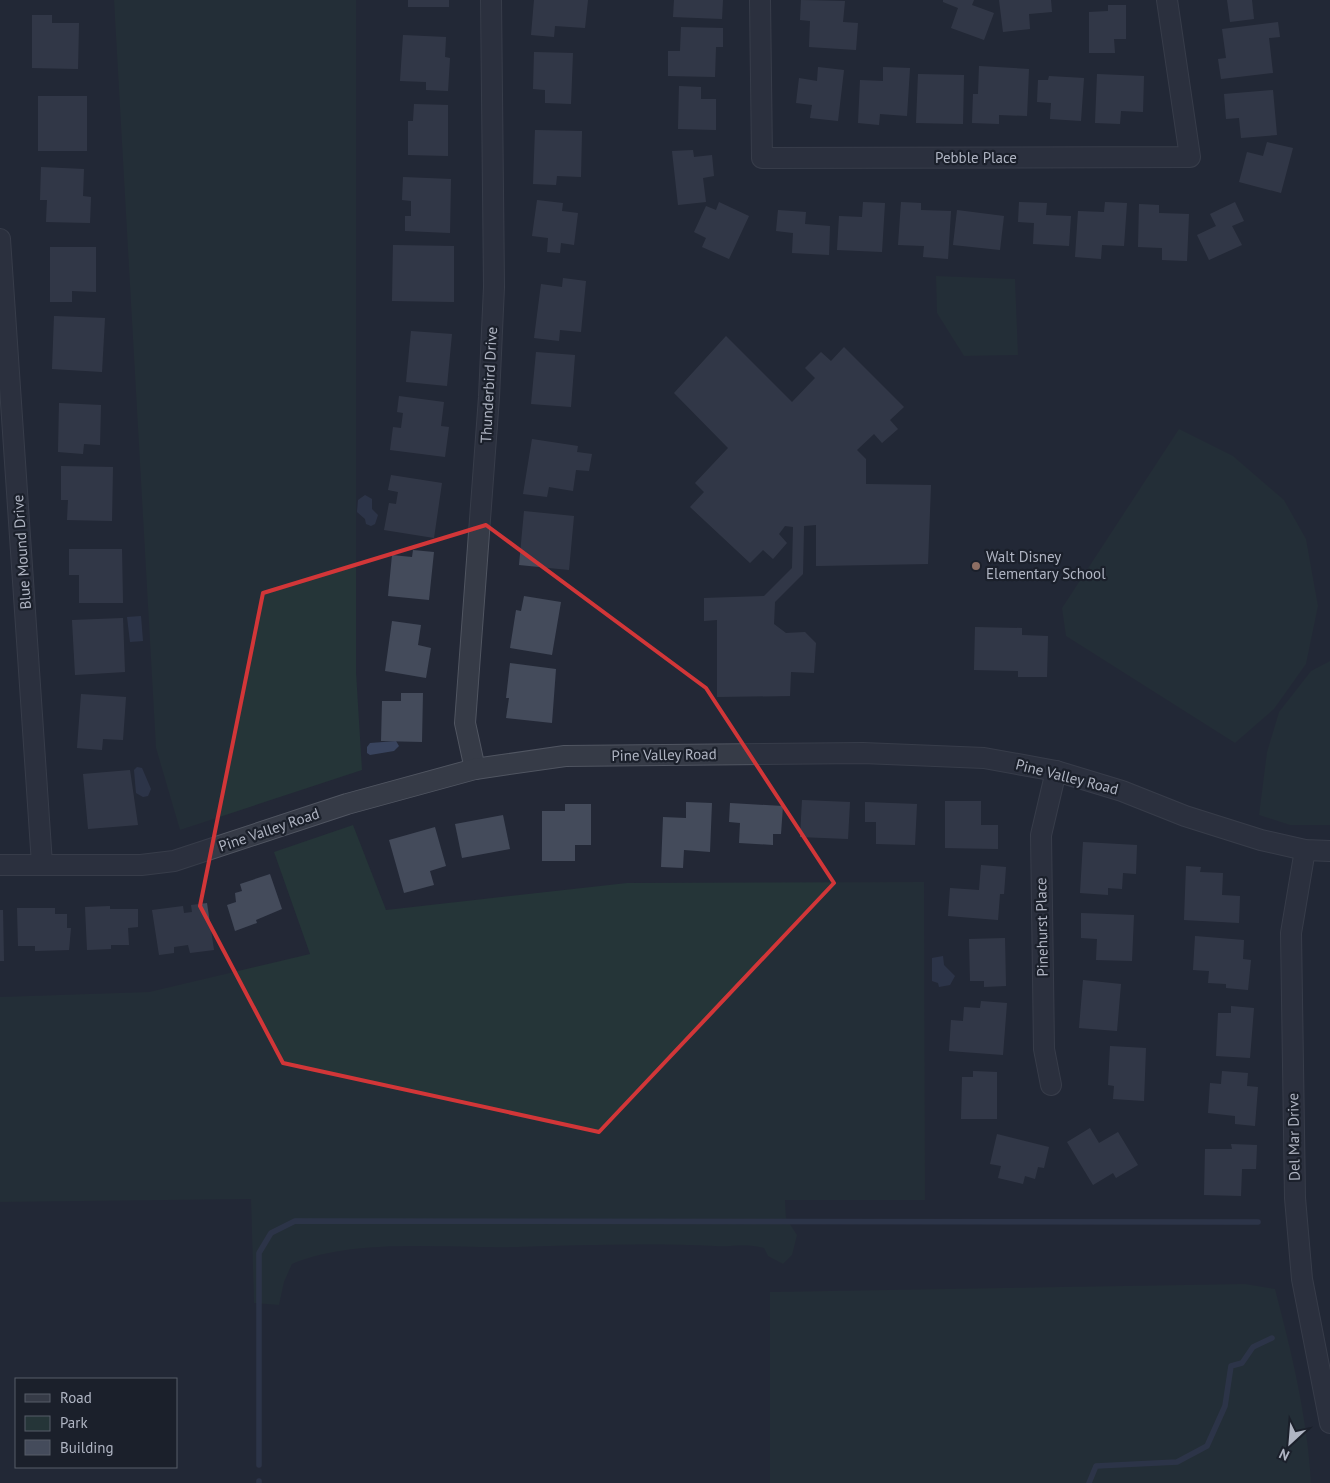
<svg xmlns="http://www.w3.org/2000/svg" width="1330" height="1483" font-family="'PT Sans',sans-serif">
  <rect width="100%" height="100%" fill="#232836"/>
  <g fill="#253538">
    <path d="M114 0H356V672L362 770 180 830 156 748Z"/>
    <path d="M936 276 1015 279 1018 355 964 356 937 313Z"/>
    <path d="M1179 429 1233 456 1284 500 1306 539 1318 606 1306 664 1274 709 1235 743 1066 636 1062 608Z"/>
    <path d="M1330 661V825H1290L1259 815 1267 752 1279 712 1311 671Z"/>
    <path d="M353 825 386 910 627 883 924 882 925 1200H785L786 1218 797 1235 792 1255 783 1264 768 1256 764 1248C745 1243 734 1247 715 1246 649 1243 584 1245 518 1247 448 1249 356 1237 292 1264L284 1282 279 1305 254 1303 251 1199 0 1202V997L149 992 310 954 274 852Z"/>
    <path d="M1245 1284 1275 1289C1292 1354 1307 1416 1311 1483H770V1292Z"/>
  </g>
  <g fill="#39445e">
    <path d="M365 495 372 499V509L378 515 375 524 371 526 366 524 365 519 357 512 358 500Z"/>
    <path d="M141 616 143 641 130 642 127 617Z"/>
    <path d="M396 741 399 746 394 751 370 755 367 753V747L370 743Z"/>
    <path d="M137 767 142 768 151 789 148 796 143 797 136 793 134 770Z"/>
    <path d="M943 956 944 965 955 976 950 985 939 987 938 983 932 981V958Z"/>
  </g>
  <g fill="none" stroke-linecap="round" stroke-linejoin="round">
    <g stroke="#39445e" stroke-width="5.5">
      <path d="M259 1465V1253L271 1233 295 1221 1258 1222"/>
      <path d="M259 1483V1481"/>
      <path d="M1089 1483 1096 1466 1177 1462 1207 1446 1225 1406 1231 1366 1242 1363 1253 1347 1272 1338"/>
    </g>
  </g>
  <g fill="#444b5b">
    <rect x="408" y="0" width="41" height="7"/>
    <path d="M534 0H588L585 28 555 26 554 37 531 35Z"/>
    <path d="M674 0H723L722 19 673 17Z"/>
    <path d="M801 0 845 1 843 22 858 23 856 50 809 47 810 21 800 20Z"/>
    <path d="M943 0H974L972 5 994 13 984 40 951 28 958 8 943 2Z"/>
    <path d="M999 0H1051L1052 12 1029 14 1030 29 1003 32Z"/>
    <path d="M1227 0H1252L1254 19 1230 22Z"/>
    <path d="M1108 5H1126V39H1114L1115 53H1089V12L1108 11Z"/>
    <path d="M32 15H52V23H79L78 69 32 68Z"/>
    <path d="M1278 22 1280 37 1269 38 1273 73 1221 79 1218 59 1226 58 1222 29Z"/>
    <path d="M681 27 723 28V47H716L715 77 668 76V51H680Z"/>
    <path d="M403 35 446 37 445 57 450 58 448 91 426 90V82L400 81Z"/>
    <path d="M534 52 573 53 571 104 545 103V90L533 89Z"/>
    <path d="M979 66 1029 69 1027 116 999 115V124L972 123 973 94H978Z"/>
    <path d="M818 67 844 70 838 121 810 118 812 105 796 103 799 78 817 81Z"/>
    <path d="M883 67 910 68 907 116 880 114 879 125 858 123 860 80 883 81Z"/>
    <path d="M918 74 964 75 963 124 916 123Z"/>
    <path d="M1097 74 1144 76 1143 112 1121 111 1120 124 1095 123Z"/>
    <path d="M1049 76 1084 78 1081 121 1050 119 1051 103 1037 102 1038 80H1048Z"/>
    <path d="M679 86 701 87V99H716V130L678 129Z"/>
    <path d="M1273 90 1277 135 1241 138 1239 118 1226 119 1224 94Z"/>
    <rect x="38" y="96" width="49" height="55"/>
    <path d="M414 104 448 105V156L408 155V121H413Z"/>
    <path d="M535 130 582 131 581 177 557 176 556 185 533 184Z"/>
    <path d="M1267 142 1293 148 1281 193 1239 182 1247 152 1263 156Z"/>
    <path d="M693 150 694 157 712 155 714 176 703 178 706 202 678 205 672 151Z"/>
    <path d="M41 167 84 169 83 196 91 197 90 223 46 222 47 200H40Z"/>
    <path d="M403 177 451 179 450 233 405 231V216H411V201L402 200Z"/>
    <path d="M537 200 563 203 562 211 578 213 574 245 561 243 560 253 547 252 548 238 532 236Z"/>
    <path d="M719 202 749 216 729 259 702 247 706 238 694 232 706 206 716 210Z"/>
    <path d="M863 202 885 203 882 252 837 250 839 216 862 217Z"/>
    <path d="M901 202 921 203V210L951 211 948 259 923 257 924 246 898 245Z"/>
    <path d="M1019 202 1047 203 1046 215 1071 216 1069 246 1033 244 1034 223 1018 222Z"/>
    <path d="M1105 202 1127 203 1124 246 1102 245 1101 259 1075 257 1078 211 1104 212Z"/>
    <path d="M1235 202 1244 221 1232 226 1242 245 1209 260 1197 235 1216 226 1210 214Z"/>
    <path d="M1139 204 1159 205V213L1189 214 1187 261 1162 260V248L1138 247Z"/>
    <path d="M778 210 806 212 805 224 830 226 829 255 792 253 793 233 776 231Z"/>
    <path d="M957 210 1004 216 1000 250 953 245Z"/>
    <path d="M393 245 454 246V302L392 301Z"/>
    <path d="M50 247H96V292L72 291V302H50Z"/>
    <path d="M563 278 586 281 581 332 560 330 559 341 534 338 541 284 562 287Z"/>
    <path d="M54 316 105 318 102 372 52 369Z"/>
    <path d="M411 331 452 334 447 386 406 382Z"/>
    <path d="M726 336 792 402 815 378 805 368 821 352 831 361 844 347 904 407 890 420 898 429 882 443 874 434 857 450 866 459V484L931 485 928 564 816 566V525L804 526 803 574 775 602 774 624 786 633 805 632 816 643 814 673 791 672 790 696 717 697V620L704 621V598L764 596 792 568 793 527 785 526 779 534 787 543 773 559 763 550 750 563 690 507 704 492 695 483 728 448 674 393Z"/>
    <path d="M536 352 575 355 571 407 531 404Z"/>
    <path d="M399 396 444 402 441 426 449 427 445 457 390 450 393 427 401 428 403 413 397 412Z"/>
    <path d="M59 403 101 405 100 445 84 444 83 454 58 452Z"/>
    <path d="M532 439 578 446 577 452 592 454 589 471 576 470 573 491 549 487 547 497 523 494Z"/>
    <path d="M61 466 113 467 112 521 67 520 68 500H61Z"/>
    <path d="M391 475 442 483 434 538 384 530 389 503 396 504 398 492 388 490Z"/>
    <path d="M524 511 574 516 569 570 519 565Z"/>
    <path d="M69 549H122L123 603H79V575H69Z"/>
    <path d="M413 550 434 552 429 600 388 596 392 555 412 557Z"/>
    <path d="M524 596 561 602 552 655 510 648 516 610 521 611Z"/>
    <path d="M123 618 125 672 75 675 72 620Z"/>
    <path d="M392 621 421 625 418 645 431 648 426 678 385 671Z"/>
    <path d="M975 627 1022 628V635L1048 636 1047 677H1018V671L974 670Z"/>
    <path d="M510 663 556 669 552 723 506 718 509 698H506Z"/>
    <path d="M401 693H423L422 742 381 741 382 701H401Z"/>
    <path d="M81 694 126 697 123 740 103 739 102 750 77 748Z"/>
    <path d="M130 770 138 825 88 829 83 774Z"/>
    <path d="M802 800 850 802 848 839 800 837Z"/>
    <path d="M945 801H981V825H998V849L945 848Z"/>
    <path d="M686 802 712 803 710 852 684 850 683 868 661 867 663 817 686 818Z"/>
    <path d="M865 802 917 804 915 845 876 844V822H865Z"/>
    <path d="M730 803 783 806 781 834H773V845L739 843 740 823 729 822Z"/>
    <path d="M565 804H591V845H575V861H542V811H565Z"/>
    <path d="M503 815 510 849 462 858 455 824Z"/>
    <path d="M435 827 446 866 430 871 434 885 404 893 389 840Z"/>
    <path d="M1083 842 1137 845 1136 874 1123 873 1122 889 1108 888V895L1080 893Z"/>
    <path d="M981 865 1006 867 1004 894H1000L998 920 948 916 950 888 979 890Z"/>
    <path d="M1186 866 1201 867 1200 872 1223 873 1222 895 1240 896 1239 923 1184 920Z"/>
    <path d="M270 874 282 909 256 920 257 923 235 931 227 905 236 902 235 893 242 891 240 884Z"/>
    <path d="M207 903 214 950 190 953 188 945 174 947V953L159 955 152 910 183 906 184 913 192 912 191 905Z"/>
    <path d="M110 906V909H138V927L128 928 129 945H111V949L87 950 85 907Z"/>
    <path d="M17 908H55V914H67V928H71L69 950 35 951V946H18Z"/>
    <path d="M0 910H3L4 961H0Z"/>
    <path d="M1081 913 1134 915 1132 961 1096 960 1097 939 1081 938Z"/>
    <path d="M1195 936 1244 940 1243 959 1251 960 1248 990 1226 988V984L1208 983 1209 971 1193 970Z"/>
    <path d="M1005 938 1006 986 984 987V981H970L969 939Z"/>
    <path d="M1083 980 1121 984 1117 1031 1079 1028Z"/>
    <path d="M981 1001 1007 1003 1003 1055 949 1051 951 1020 963 1021 964 1007 980 1008Z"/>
    <path d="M1231 1006 1254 1008 1250 1058 1216 1056 1218 1013H1231Z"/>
    <path d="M1110 1046 1146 1048 1144 1101 1113 1099 1114 1086 1108 1085Z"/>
    <path d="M973 1071 997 1072V1119H961L962 1077H973Z"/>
    <path d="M1222 1071 1248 1073 1247 1086 1258 1087 1255 1126 1235 1124V1116L1208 1113 1210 1083 1221 1084Z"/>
    <path d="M1090 1128 1099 1143 1118 1132 1138 1165 1116 1178 1113 1173 1093 1185 1067 1142Z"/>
    <path d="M997 1134 1049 1147 1044 1168 1038 1167 1035 1179 1025 1176 1023 1184 998 1178 1001 1166 990 1164Z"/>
    <path d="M1231 1144 1257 1145 1256 1169H1242L1241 1196 1204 1195 1205 1149H1232Z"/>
  </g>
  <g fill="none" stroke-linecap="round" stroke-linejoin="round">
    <defs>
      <g id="minor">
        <path d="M760 0 762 158 1190 157 1167 0"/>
        <path d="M0 239 42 864"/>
        <path d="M475 769 465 723 489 397 494 287 491 0"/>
        <path d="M1305 850 1291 933 1295 1198 1302 1279 1330 1423"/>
        <path d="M0 865H141L174 861 347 804 475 769 565 756 863 753 984 758 1056 771 1122 791 1185 816 1261 840 1305 850 1330 851"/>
        <path d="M1051 1085 1044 1049 1041 835 1056 771"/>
      </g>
    </defs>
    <use href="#minor" stroke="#505561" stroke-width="22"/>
    <use href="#minor" stroke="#363b47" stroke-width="20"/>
  </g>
  <path d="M0 0H1330V1483H0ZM486 525 706 688 834 883 599 1132 283 1063 200 906 263 593Z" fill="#232836" fill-opacity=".55" fill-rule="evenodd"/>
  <path fill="none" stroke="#d23638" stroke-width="4" stroke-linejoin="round" d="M486 525 706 688 834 883 599 1132 283 1063 200 906 263 593Z"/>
  <circle fill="#8d6e63" stroke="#1b202b" stroke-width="2" cx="976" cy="566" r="5"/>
  <g text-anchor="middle" stroke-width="4.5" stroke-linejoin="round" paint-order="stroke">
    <g font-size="15" fill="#b0b5c3" stroke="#1b202b">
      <text x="976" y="163">Pebble Place</text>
      <text transform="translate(489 385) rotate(-87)" y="5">Thunderbird Drive</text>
      <text transform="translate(22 552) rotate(-94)" y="5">Blue Mound Drive</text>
      <text transform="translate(664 755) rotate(-1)" y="5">Pine Valley Road</text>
      <text transform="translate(1067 777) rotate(14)" y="5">Pine Valley Road</text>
      <text transform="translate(269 830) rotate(-19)" y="5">Pine Valley Road</text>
      <text transform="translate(1042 927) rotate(-91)" y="5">Pinehurst Place</text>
      <text transform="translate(1294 1137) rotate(-91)" y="5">Del Mar Drive</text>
    </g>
    <g font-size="15" fill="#b0b5c3" stroke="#1b202b" text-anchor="start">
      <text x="986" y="562">Walt Disney<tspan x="986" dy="17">Elementary School</tspan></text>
    </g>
  </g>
  <rect x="15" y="1378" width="162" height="90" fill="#1b202b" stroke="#575c68"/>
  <rect x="25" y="1394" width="25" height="8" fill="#363b47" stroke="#575c68"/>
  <text x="60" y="1403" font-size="15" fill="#b0b5c3">Road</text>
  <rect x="25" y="1416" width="25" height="15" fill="#253538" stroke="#575c68"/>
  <text x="60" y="1428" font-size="15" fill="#b0b5c3">Park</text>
  <rect x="25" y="1440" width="25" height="15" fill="#444b5b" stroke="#575c68"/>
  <text x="60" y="1453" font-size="15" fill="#b0b5c3">Building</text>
  <g transform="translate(1290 1443) rotate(206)" stroke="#1b202b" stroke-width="4" paint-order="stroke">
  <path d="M0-4L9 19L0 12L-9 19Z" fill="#b0b5c3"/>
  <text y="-8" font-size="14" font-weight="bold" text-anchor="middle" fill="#b0b5c3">N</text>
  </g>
</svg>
